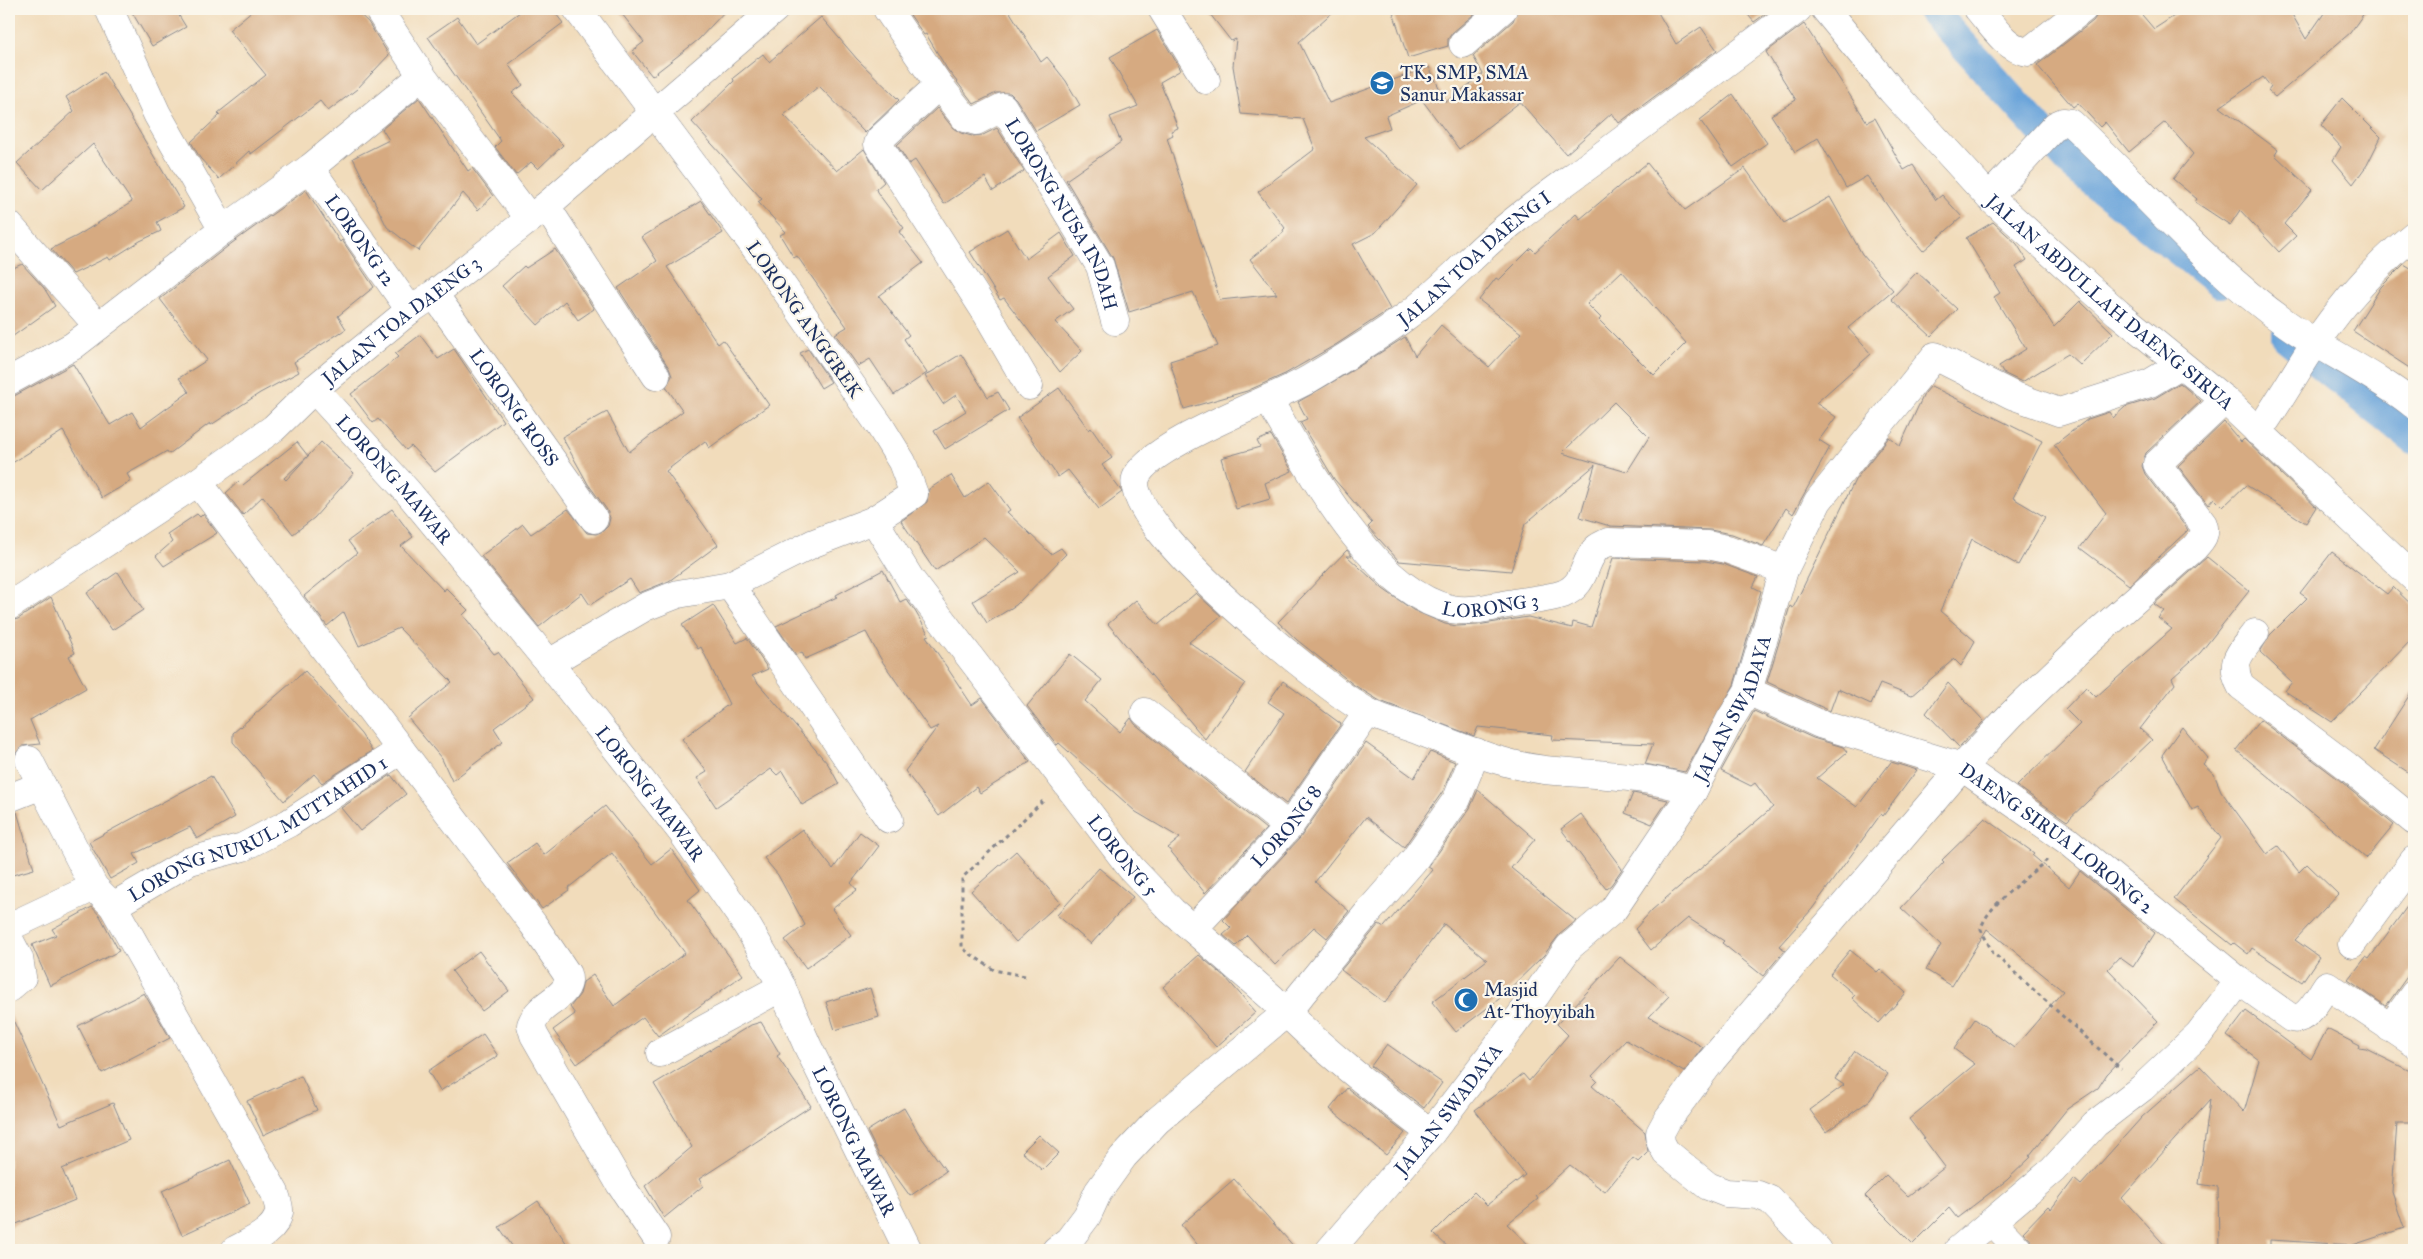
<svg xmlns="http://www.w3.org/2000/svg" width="2423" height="1259" font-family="'IM FELL Great Primer',serif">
  <rect width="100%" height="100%" fill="#fbf7ec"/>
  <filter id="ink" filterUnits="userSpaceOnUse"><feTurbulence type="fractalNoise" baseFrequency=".02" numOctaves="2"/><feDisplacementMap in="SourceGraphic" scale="10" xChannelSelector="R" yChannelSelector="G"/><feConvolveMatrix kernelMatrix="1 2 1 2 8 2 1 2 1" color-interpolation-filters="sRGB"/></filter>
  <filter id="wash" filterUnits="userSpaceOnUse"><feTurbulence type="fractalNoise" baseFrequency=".0096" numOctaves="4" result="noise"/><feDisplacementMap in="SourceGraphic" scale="20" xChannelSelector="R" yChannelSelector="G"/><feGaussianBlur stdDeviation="1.12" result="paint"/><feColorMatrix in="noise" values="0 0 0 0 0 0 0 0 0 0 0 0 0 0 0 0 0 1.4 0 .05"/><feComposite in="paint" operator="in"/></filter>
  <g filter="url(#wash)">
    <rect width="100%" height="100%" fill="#f1dcbb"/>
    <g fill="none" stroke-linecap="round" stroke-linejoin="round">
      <g stroke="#6ba4da" stroke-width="30">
        <path d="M1931 9 2072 165 2219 283"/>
        <path d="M2286 337 2414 440"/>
      </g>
    </g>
    <g id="blocks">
      <g fill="#d6aa81" fill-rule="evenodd">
        <path d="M130 9H175L186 27 152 46Z"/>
        <path d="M254 9H354L368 22 389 55 357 89 328 111 320 101 251 154 249 151 219 179 200 158 191 142 220 115 218 113 266 75 229 30Z"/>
        <path d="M524 9H552L563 23 508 64 523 85 512 93 563 145 538 169 531 162 516 175 495 147 501 141 428 37 457 17 476 44Z"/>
        <path d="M618 9H727L698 40 652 76 632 51 644 42Z"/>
        <path d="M906 9H1008L1041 62 1047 57 1066 81 1080 105 1036 131 1016 99 1010 93H996L974 104 947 69 926 34 924 35Z"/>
        <path d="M1206 9H1336L1299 42 1329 103 1429 67 1446 102 1483 74 1473 56 1513 21 1518 9H1656L1676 44 1701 27 1717 50 1619 123 1612 113 1566 154 1520 102 1459 149 1422 100 1386 116 1390 128 1364 137 1417 185 1375 233 1353 244 1390 309 1337 344 1285 374 1247 391 1184 409 1170 361 1218 346 1193 292 1129 312 1113 258 1066 180 1121 142 1110 117 1138 106 1110 57 1157 30 1181 70 1160 82 1178 128 1171 131 1173 135 1167 138 1220 300 1277 294 1250 259 1284 232 1283 230 1285 228 1258 192 1315 149 1303 119 1241 114 1233 66 1236 39 1231 41Z"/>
        <path d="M1392 9H1480L1452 33 1448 39V46L1408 58Z"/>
        <path d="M1743 9H1772L1754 22Z"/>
        <path d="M2098 9H2137L2154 29 2185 9H2289L2306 39 2327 9H2367L2350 33 2275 97 2268 91 2271 87 2263 77 2220 107 2278 150 2275 155 2312 190 2284 224 2296 236 2279 252 2240 210 2230 225 2195 202 2197 199 2173 179 2193 154 2165 122 2129 152 2105 122 2100 127 2078 103 2073 107 2037 65 2093 21 2097 15Z"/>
        <path d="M821 17 857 59 899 100 865 133 819 86 784 115 837 171 864 149 884 182 876 189 877 192 904 228 899 232 923 263 879 296 909 335 904 339 927 373 894 395 870 359 858 366 835 334 847 327 797 256 794 258 780 235 786 232 758 202 762 199 692 122 734 81 733 78 763 54 769 62Z"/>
        <path d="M1804 24 1867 122 1875 118 1904 170 1913 165 1936 200 1942 195 1962 217 1923 251 1900 224 1867 176 1846 188 1818 138 1795 152 1771 115 1796 100 1766 52Z"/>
        <path d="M104 72 184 207 157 222 161 231 140 241 110 260 108 257 73 274 51 249 77 236 132 202 93 144 42 190 17 163 74 111 66 97Z"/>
        <path d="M1733 94 1767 143 1733 167 1700 120Z"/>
        <path d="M419 98 468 171 472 168 493 196 478 210 463 193 418 251 387 227 353 158 389 140 382 129Z"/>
        <path d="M2342 98 2381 137 2367 165 2353 184 2333 160 2341 147 2321 125Z"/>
        <path d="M937 108 953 128 961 133 972 136 983 135 997 128 1024 171 993 191 985 177 944 204 915 160 909 164 897 145Z"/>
        <path d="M1647 163 1685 210 1745 168 1784 223 1830 197 1862 254 1893 290 1848 328 1871 354 1816 403 1836 417 1819 440 1830 447 1793 514 1786 508 1763 546 1732 534 1710 530 1610 526 1580 517 1595 465 1525 524 1511 571 1399 561 1368 527 1372 523 1334 479 1300 422 1307 419 1298 402 1353 370 1405 337 1415 356 1441 325 1489 367 1521 333 1479 300 1496 278 1499 280 1531 248 1535 252 1576 214 1580 219ZM1622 271 1686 343 1654 375 1599 320 1601 318 1587 304ZM1614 402 1649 437 1627 472 1562 453Z"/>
        <path d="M306 190 340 242 342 240 374 287 338 316 346 329 294 362 299 372 260 393 211 425 210 423 169 454 167 451 127 474 131 481 102 498 63 431 9 465V397L16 395 73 364 110 425 132 412 141 427 189 392 179 378 207 360 160 299 232 243Z"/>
        <path d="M701 201 723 233 667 267 718 344 723 340 769 405 709 448 705 441 666 471 718 545 669 581 639 593 630 579 590 605 582 593 539 627 481 556 523 524 531 534 568 509 587 533 596 534 603 531 608 526 610 518 607 510 588 484 562 437 607 412 629 452 683 411 666 387 672 376 669 368 618 288 657 261 642 237Z"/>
        <path d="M1993 222 2017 244 2027 260 2016 267 2054 327 2080 301 2113 333 2080 365 2068 354 2022 382 2003 373 1999 366 2026 349 1994 297 2000 293 1966 238Z"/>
        <path d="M1007 229 1026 259 1061 233 1075 256 1048 276 1073 309 1055 322 1082 351 1060 372 1004 298 1000 300 970 252Z"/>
        <path d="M555 249 594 309 578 320 565 301 538 325 502 286 524 266 526 268Z"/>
        <path d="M22 264 44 288 55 306 9 339V270Z"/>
        <path d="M2404 264 2414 270V371L2353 331 2381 287Z"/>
        <path d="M1917 272 1957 309 1931 336 1891 299Z"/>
        <path d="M420 335 438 359 454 349 503 421 435 472 411 446 406 450 378 419 373 423 351 394 398 357 395 354Z"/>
        <path d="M808 349 831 382 821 388 800 353Z"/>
        <path d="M961 354 988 397 998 392 1009 410 945 449 934 431 966 411 956 395 943 404 925 376Z"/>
        <path d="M2180 383 2201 401 2146 453 2142 466 2145 474 2188 530 2129 585 2080 548 2106 513 2054 445 2088 419 2109 412 2113 418 2125 407 2155 398Z"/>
        <path d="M1931 386 2042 441 2013 498 2045 517 2018 565 1972 539 1940 611 1975 641 1961 666 1954 659 1911 696 1880 684 1871 704 1838 689 1830 711 1826 709 1767 682 1790 606 1793 608 1855 480 1889 437 1900 446 1924 394Z"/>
        <path d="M1059 388 1089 430 1091 428 1112 458 1102 465 1122 492 1099 509 1068 470 1058 477 1017 418Z"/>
        <path d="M2224 422 2241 442 2244 439 2316 507 2306 523 2246 485 2223 507 2214 498 2208 505 2178 466Z"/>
        <path d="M1271 435 1292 471 1265 483 1270 499 1236 509 1221 458 1260 447 1257 441Z"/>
        <path d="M297 442 308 456 284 478 286 480 321 442 354 473 314 518 293 534 263 496 243 515 226 493 239 481 243 485Z"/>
        <path d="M951 475 965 498 989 481 1010 510 1007 512 1051 554 1061 548 1066 554 1016 605 987 623 973 601 1020 572 984 537 935 571 901 521 927 502 929 489Z"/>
        <path d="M392 509 413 537 401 546 444 591 446 588 468 610 463 615 494 654 498 652 534 698 494 728 503 742 452 781 442 759 408 718 452 682 399 628 359 646 344 612 327 626 304 596 357 553 348 541Z"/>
        <path d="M197 514 200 517 203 514 217 533 164 566 156 556 172 542 167 534Z"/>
        <path d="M1347 550 1352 556H1347L1383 589 1413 610 1445 624 1457 626 1477 625 1528 617 1572 628 1573 622 1591 627 1613 558 1705 561 1723 564 1758 577 1753 587 1761 591 1734 685 1685 772 1645 764 1653 744 1552 740 1553 735 1478 727 1474 736 1380 701 1354 685 1297 640 1278 622Z"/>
        <path d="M2332 552 2387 594 2393 587 2414 607V637L2332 722 2285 691 2292 682 2260 652 2270 635 2307 598 2300 593Z"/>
        <path d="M2207 557 2249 591 2200 653 2172 678 2175 684 2140 729 2152 740 2067 821 2017 786 2080 724 2065 709 2086 687 2096 697 2172 629 2158 618 2164 611 2154 604Z"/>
        <path d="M883 570 900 602 906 599 915 611 929 635 926 636 972 705 982 698 1030 762 980 793 976 787 939 816 905 771 938 726 930 730 882 661 866 632 805 659 802 652 796 655 776 626 837 597 836 595Z"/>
        <path d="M118 572 143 610 112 630 87 593Z"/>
        <path d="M1196 593 1221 616 1189 642 1245 683 1205 739 1108 624 1136 600 1158 625Z"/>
        <path d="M51 597 75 653 69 656 86 688 30 720 40 744 22 746 15 754 9 757V621L18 619Z"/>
        <path d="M713 605 737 643 747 638 768 669 752 676 828 764 839 784 802 805 782 771 777 775 771 769 716 807 697 778 707 772 682 739 729 704 701 647 698 649 682 625Z"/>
        <path d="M1070 654 1102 680 1085 701 1120 732 1131 718 1135 724 1266 829 1205 893 1168 848 1180 838 1136 812 1059 743 1057 745 1027 706Z"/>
        <path d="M305 671 361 734 372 751 322 783 314 774 284 801 233 742V733Z"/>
        <path d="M1283 681 1341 724 1286 804 1245 772 1284 713 1268 702Z"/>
        <path d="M1948 683 1984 721 1959 747 1926 713Z"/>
        <path d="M2414 688V776L2374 750Z"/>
        <path d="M1754 711 1813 738 1843 747 1847 752 1817 778 1857 807 1891 762 1917 770 1883 816 1881 814 1812 909 1779 946 1785 950 1763 976 1722 943 1724 941 1688 918 1651 950 1635 929 1652 910 1773 807 1755 783 1751 786 1721 771Z"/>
        <path d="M2260 720 2337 778 2394 825 2367 858 2236 750Z"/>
        <path d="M2182 727 2208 758 2203 764 2214 774 2221 791 2267 854 2278 846 2299 872 2307 864 2338 894 2295 940 2319 957 2302 982 2252 948 2248 954 2234 943 2232 945 2174 899 2221 838 2198 807 2192 810 2162 755Z"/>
        <path d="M1366 743 1414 778 1430 752 1455 762 1443 791 1404 847 1366 817 1315 882 1349 911 1327 938 1314 927 1275 965 1247 935 1236 946 1223 935 1231 928 1223 920 1300 838Z"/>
        <path d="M391 775 406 794 360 831 341 808Z"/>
        <path d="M211 776 235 817 197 839 190 827 134 854 139 863 110 879 89 842Z"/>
        <path d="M1478 790 1535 839 1511 868 1576 921 1559 935 1544 955 1499 999 1456 1032 1432 1002 1487 960 1444 924 1385 1003 1341 970 1379 924 1384 927 1433 870 1428 867 1470 808Z"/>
        <path d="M1633 793 1668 800 1652 824 1625 813Z"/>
        <path d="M605 806 652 864 671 849 700 890 688 900 743 975 658 1036 643 1017 577 1064 553 1030 575 1014 570 1007 580 994 583 982 593 975 614 1006 685 953 612 853 568 888 569 890 542 909 507 863 535 843 544 855Z"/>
        <path d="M17 812 34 869 9 876V813Z"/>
        <path d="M1581 814 1622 869 1611 885 1606 889 1561 829Z"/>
        <path d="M1985 818 2034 853 2032 855 2069 887 2080 871 2155 933 2133 967 2119 957 2108 969 2158 1021 2107 1074 2098 1088 2067 1109 2029 1156 2031 1157 2007 1180 1957 1218 1949 1208 1913 1244 1865 1196 1886 1175 1908 1196 1945 1167 1909 1119 1975 1064 1954 1049 1975 1019 2014 1048 2063 991 1987 929 1952 986 1926 970 1941 945 1901 908 1944 862 1942 860Z"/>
        <path d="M802 829 833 869 860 832 879 846 851 883 857 890 832 909 851 935 806 968 785 940 805 925 778 875 764 858Z"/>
        <path d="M1016 851 1060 902 1016 942 971 891Z"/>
        <path d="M1099 868 1133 897 1091 944 1057 915Z"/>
        <path d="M2414 897V967L2386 1006 2348 980 2366 957 2369 959Z"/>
        <path d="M92 907 100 916 119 951 50 986 32 945 56 935 52 929Z"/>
        <path d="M1850 950 1877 972 1880 969 1906 993 1879 1023 1852 998 1855 995 1830 974Z"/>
        <path d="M479 951 509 991 482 1011 452 971Z"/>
        <path d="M1199 955 1226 978 1256 1012 1216 1047 1163 987Z"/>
        <path d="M1620 957 1669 996 1649 1017 1703 1047 1684 1072 1626 1040 1592 1076 1597 1081 1592 1086 1645 1132 1648 1152 1638 1162 1633 1158 1605 1192 1570 1165 1536 1196 1538 1199 1507 1224 1534 1250H1451L1433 1233 1474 1192 1487 1205 1525 1175 1475 1110 1523 1074 1529 1081 1568 1035 1557 1024Z"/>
        <path d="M870 988 879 1017 835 1030 826 1002Z"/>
        <path d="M144 993 170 1038 102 1073 78 1026Z"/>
        <path d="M9 1011 61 1125 113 1103 129 1140 62 1169 75 1200 9 1227Z"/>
        <path d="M2246 1011 2311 1059 2327 1029 2360 1046 2359 1048 2366 1049 2414 1073V1123H2397L2392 1192 2404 1228 2353 1245 2270 1240V1250H2219L2218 1187 2199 1184 2210 1100 2122 1198 2169 1250H2040L2023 1232 2048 1206 2051 1209 2074 1179 2081 1185 2142 1117 2200 1066 2244 1112 2259 1060 2227 1036Z"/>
        <path d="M761 1022 780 1054 777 1056 811 1106 699 1179 703 1186 664 1218 645 1186 692 1147 654 1084 751 1025Z"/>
        <path d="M483 1034 498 1056 440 1091 428 1071Z"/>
        <path d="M1387 1044 1442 1083 1424 1108 1371 1066Z"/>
        <path d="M1855 1051 1888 1074 1870 1100 1826 1132 1810 1110 1844 1085 1835 1079Z"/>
        <path d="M301 1076 317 1110 263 1135 247 1101Z"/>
        <path d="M1347 1088 1405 1133 1386 1155 1330 1109Z"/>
        <path d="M904 1108 919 1134 946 1171 910 1196 881 1156 880 1157 867 1131Z"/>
        <path d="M1039 1135 1059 1153 1042 1170 1022 1152Z"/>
        <path d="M230 1160 250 1204 182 1235 162 1191Z"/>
        <path d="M1234 1179 1297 1250H1202L1181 1225Z"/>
        <path d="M538 1201 571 1250H515L499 1227Z"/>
      </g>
    </g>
  </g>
  <g filter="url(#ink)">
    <use href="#blocks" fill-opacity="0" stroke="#86868c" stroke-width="1"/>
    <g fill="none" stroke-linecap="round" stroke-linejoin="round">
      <defs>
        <g id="minor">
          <path d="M109 9 157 114 223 230"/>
          <path d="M378 9 422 76 530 219"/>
          <path id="s1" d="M887 9 939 85 965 118 976 121 1003 107 1100 266 1115 321"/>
          <path d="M1162 9 1206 80"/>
          <path d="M1978 9C1991 24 2006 49 2028 52L2083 9"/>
          <path d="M1463 44 1503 9"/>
          <path d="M939 85 880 139 878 144 987 314 1029 386"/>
          <path id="s2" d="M310 168 410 310"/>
          <path d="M1989 197 2056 125 2063 122 2071 123C2142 189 2206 267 2287 324 2328 353 2374 373 2414 405"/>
          <path d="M546 206 656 376"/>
          <path d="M9 225 98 326"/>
          <path id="s3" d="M434 294 594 519"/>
          <path d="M9 381 73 346 223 230 310 168 422 76"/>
          <path id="s4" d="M314 389 407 491 549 663 681 831 746 924 776 975 808 1047 908 1250"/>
          <path id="s5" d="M1268 399C1306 463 1372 592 1451 609 1472 613 1494 606 1514 603 1529 600 1548 599 1563 594 1586 584 1582 566 1595 550 1598 546 1605 544 1608 542L1707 545 1727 549 1784 570"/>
          <path d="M2258 432C2279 403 2296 371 2316 342 2343 303 2378 264 2414 235"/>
          <path d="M198 482 533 924 567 974C573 992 550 1000 540 1011 536 1015 533 1020 531 1025L534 1035 620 1184 656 1237"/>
          <path id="s6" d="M874 520 911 580 1131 868 1172 911 1272 998C1319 1048 1377 1092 1431 1133"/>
          <path d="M730 585 889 819"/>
          <path id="s7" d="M9 606 198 482 274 428 314 389 410 310 434 294 546 206 775 9"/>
          <path d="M2255 633C2241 652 2228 662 2241 686L2347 766 2414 821"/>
          <path d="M549 663 645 607 678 594 730 585 814 543 874 520 914 494 902 462 880 426 766 262 577 9"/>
          <path id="s8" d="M1748 691 1820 724 1962 767 2068 841 2239 981 2291 1018C2307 1023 2319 996 2327 985L2414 1043"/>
          <path d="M1145 712 1289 827"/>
          <path d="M29 760 94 887 113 906 275 1193C276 1198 280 1207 279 1212 276 1232 249 1242 235 1250"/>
          <path id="s9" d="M1693 791C1644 774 1596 775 1545 770 1501 765 1458 746 1417 730 1401 724 1383 720 1368 712 1326 690 1121 524 1136 478 1147 445 1275 399 1309 379 1341 360 1374 340 1404 318 1440 292 1470 257 1504 229 1535 203 1568 181 1600 157 1666 108 1732 58 1798 9"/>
          <path d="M9 798 42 785"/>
          <path id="s10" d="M113 906 190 861 243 847 289 823 401 750"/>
          <path d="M9 927 94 887"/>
          <path id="s11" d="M1193 929 1289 827 1368 712"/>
          <path d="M9 939 19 958 22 977 9 988"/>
          <path d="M2352 944 2414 860"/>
          <path d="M2390 1028 2414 994"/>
          <path d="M660 1053 782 987"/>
          <path d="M1993 1223 2019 1250"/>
          <path d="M1056 1250 1069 1240 1087 1216 1098 1192 1123 1157 1158 1120 1286 1013 1371 909 1414 860 1457 799 1476 752"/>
          <path id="s12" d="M1330 1250 1431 1133 1536 995 1569 947 1613 910 1632 882 1693 791 1730 720 1748 691 1784 570 1818 501 1935 356 2012 395 2059 412 2150 383 2180 365"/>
          <path d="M1818 1250 1770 1200 1758 1195 1726 1193 1708 1186 1666 1152 1661 1143 1660 1133 1667 1120 1712 1060 1962 767 2010 716 2085 644 2194 548C2201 540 2207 535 2203 524L2157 464 2225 400"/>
          <path d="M1958 1250 2053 1170 2095 1124 2142 1088 2199 1034 2239 981"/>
        </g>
        <g id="major">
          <path id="s13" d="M1825 9 1892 91 1989 197 2118 313 2225 400 2414 578"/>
        </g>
      </defs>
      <use href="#minor" stroke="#86868c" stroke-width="29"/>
      <use href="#major" stroke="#86868c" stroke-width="29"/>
      <g stroke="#86868c" stroke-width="3" stroke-dasharray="4 4" stroke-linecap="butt">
        <path d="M2047 860C2030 875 1983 909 1981 930L1993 953 2121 1069"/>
        <path d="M1025 976 994 970 962 948V878L1043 801"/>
      </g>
      <use href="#minor" stroke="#fff" stroke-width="28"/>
      <use href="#major" stroke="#fff" stroke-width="28"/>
    </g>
  </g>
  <defs>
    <symbol id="school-disc" viewBox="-11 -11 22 22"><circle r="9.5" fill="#1f6fb2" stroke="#fbf7ec"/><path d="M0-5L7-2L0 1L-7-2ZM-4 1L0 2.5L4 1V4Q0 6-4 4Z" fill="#fff"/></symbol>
    <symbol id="mosque-disc" viewBox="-11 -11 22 22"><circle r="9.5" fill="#1f6fb2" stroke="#fbf7ec"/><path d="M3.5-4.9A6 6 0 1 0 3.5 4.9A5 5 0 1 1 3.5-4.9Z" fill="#fff"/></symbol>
  </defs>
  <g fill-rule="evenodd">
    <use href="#school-disc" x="1368" y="69" width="28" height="28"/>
    <use href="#mosque-disc" x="1452" y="986" width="28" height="28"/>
  </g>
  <g text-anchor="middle" stroke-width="4.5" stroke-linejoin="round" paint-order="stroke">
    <g font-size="19" fill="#1b2f5e" stroke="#fbf7ec" text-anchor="start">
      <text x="1400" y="79">TK, SMP, SMA<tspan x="1400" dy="22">Sanur Makassar</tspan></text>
      <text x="1484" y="996">Masjid<tspan x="1484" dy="22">At-Thoyyibah</tspan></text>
    </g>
    <g font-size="19" fill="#1b2f5e" stroke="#fbf7ec">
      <text dy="7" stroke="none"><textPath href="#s1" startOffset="299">LORONG NUSA INDAH</textPath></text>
      <text dy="7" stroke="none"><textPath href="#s2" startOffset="88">LORONG 12</textPath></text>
      <text dy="7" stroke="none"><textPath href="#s9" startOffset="1080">JALAN TOA DAENG I</textPath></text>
      <text dy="7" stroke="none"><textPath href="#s13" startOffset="410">JALAN ABDULLAH DAENG SIRUA</textPath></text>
      <text transform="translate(805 319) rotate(55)" y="7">LORONG ANGGREK</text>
      <text dy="7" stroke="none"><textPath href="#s7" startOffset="486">JALAN TOA DAENG 3</textPath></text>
      <text dy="7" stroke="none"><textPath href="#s3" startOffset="139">LORONG ROSS</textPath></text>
      <text dy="7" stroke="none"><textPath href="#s4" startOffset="121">LORONG MAWAR</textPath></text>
      <text dy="7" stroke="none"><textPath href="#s5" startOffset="325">LORONG 3</textPath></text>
      <text dy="7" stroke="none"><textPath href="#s12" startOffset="679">JALAN SWADAYA</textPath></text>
      <text dy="7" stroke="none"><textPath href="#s4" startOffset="526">LORONG MAWAR</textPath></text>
      <text dy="7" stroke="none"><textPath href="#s11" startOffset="139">LORONG 8</textPath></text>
      <text dy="7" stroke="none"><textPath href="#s10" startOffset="165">LORONG NURUL MUTTAHID 1</textPath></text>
      <text dy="7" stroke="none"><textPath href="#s8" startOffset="346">DAENG SIRUA LORONG 2</textPath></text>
      <text dy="7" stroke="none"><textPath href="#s6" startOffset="418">LORONG 5</textPath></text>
      <text dy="7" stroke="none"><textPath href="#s12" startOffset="184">JALAN SWADAYA</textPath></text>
      <text dy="7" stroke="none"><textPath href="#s4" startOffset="931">LORONG MAWAR</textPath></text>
    </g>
  </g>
  <rect width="2423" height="1259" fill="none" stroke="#fbf7ec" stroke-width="30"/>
</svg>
